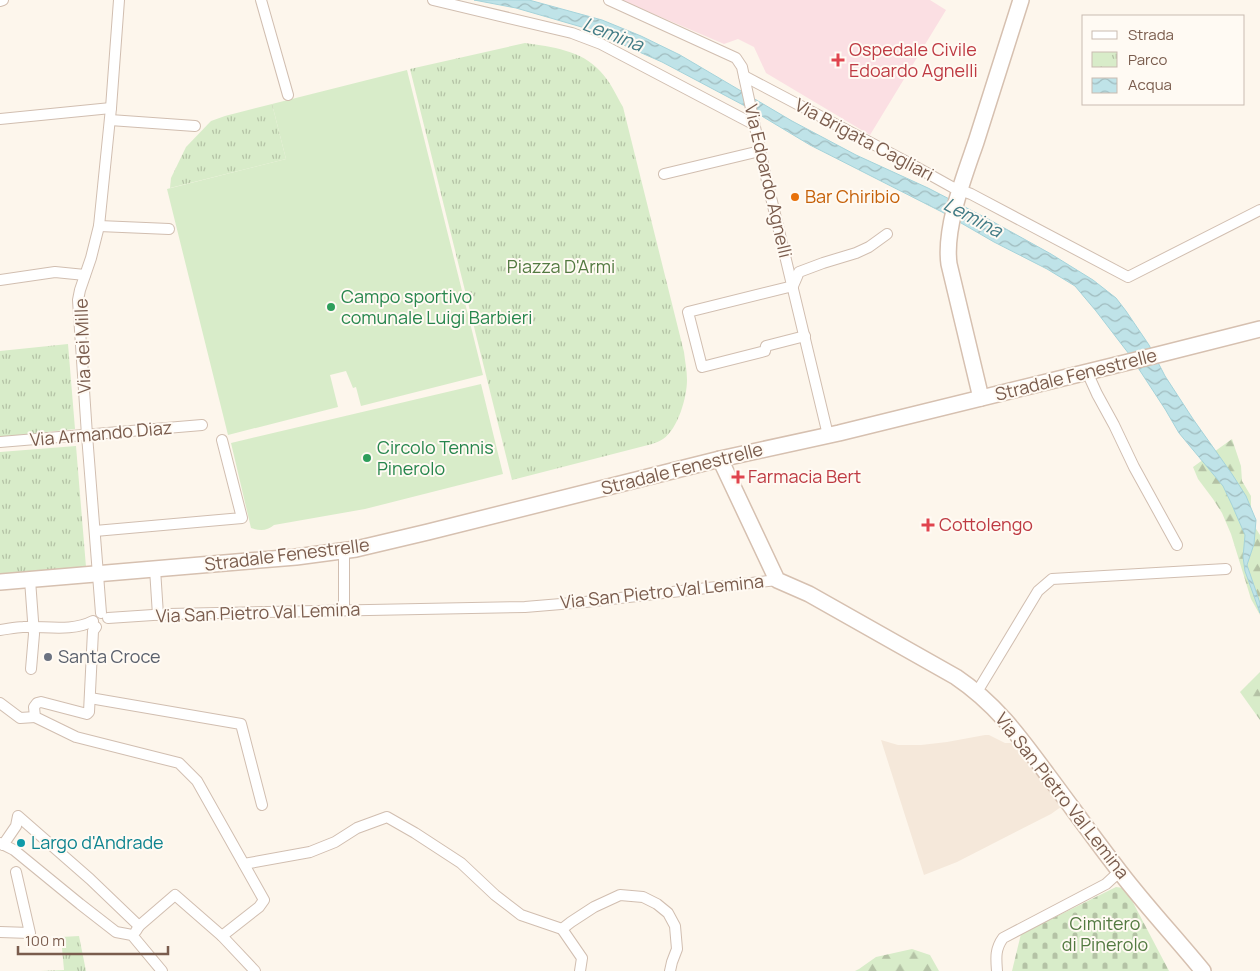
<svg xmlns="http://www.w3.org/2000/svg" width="1260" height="971" font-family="Manrope,sans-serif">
  <defs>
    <pattern id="forest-firs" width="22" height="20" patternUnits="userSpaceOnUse" patternTransform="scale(1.25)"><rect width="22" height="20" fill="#d8ecc9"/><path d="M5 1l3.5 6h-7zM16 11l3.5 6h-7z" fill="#b4c2a5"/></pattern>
    <pattern id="cemetery-stones" width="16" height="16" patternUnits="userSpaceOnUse" patternTransform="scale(1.25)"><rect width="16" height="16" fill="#d8ecc9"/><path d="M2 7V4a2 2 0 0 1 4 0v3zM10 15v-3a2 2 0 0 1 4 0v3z" fill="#b4c2a5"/></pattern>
    <pattern id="park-tufts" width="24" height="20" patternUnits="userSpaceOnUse" patternTransform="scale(1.25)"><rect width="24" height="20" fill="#d8ecc9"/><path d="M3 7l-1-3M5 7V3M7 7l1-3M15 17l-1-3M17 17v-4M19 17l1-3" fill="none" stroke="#b4c2a5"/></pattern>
    <pattern id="water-waves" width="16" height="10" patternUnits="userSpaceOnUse" patternTransform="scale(1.25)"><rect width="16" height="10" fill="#bfe3e8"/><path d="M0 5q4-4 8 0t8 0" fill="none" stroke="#a0bbbe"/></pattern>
  </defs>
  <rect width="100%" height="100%" fill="#fdf6ec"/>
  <path fill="#f5e8da" d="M985 735H989L1005 743H1015L1068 802 1051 814 957 862 924 875 881 740 898 745H921L947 742Z"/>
  <path fill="#fbdfe3" d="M621 0H930L946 10 870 135 766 73 754 47 738 39 724 44Z"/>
  <g fill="#d8ecc9">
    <path d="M407 70 483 375 361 406 356 387 353 388 346 371 330 375 338 407 228 435 167 189 286 159 272 104Z"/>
    <path d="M481 384 503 474 365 509 274 525C267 531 260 531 251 528L231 443Z"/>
  </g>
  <g fill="url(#forest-firs)">
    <path d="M1232 439 1241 466 1242 481 1251 496V521L1260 535V615L1251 599 1231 534 1222 513 1213 499 1198 479 1193 467Z"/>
    <path d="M1260 672V720L1240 692Z"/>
    <path d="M912 949 930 955 939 971H855L859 969 876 957Z"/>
  </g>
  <path fill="url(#cemetery-stones)" d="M1116 887 1123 888 1128 893 1169 971H1012L1021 934Z"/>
  <g fill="url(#park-tufts)">
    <path d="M525 43C552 47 581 50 600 71 610 81 616 95 623 107L684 352C685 361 687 371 687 380 687 397 678 429 663 439 660 441 655 443 652 444L512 480 410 69Z"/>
    <path d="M272 104 286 159 170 188 171 178 186 147 211 121 225 116Z"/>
    <path d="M68 344 75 429 0 437V351Z"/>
    <path d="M76 446 86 567 0 574V452Z"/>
    <path d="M79 936 86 971H40L64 970 61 937Z"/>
  </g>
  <path fill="url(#water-waves)" stroke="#a5d3da" d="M474 0H529L602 20 641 36 680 55 792 121 856 155 928 188 988 219 1051 254 1093 280 1116 298 1126 311 1149 345 1165 376 1193 419 1232 474 1246 496 1256 520 1254 544 1247 565 1260 603V613L1245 571 1243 557 1245 535 1232 505 1223 486 1179 433 1165 409 1129 354 1096 311 1075 286 1047 269 994 242 942 212 810 145 745 106 662 62 585 28 516 8Z"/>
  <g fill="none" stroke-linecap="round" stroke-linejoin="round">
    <defs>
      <g id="street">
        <path d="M261 0 288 95"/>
        <path d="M433 0 572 33 601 44 755 125"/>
        <path d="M609 0 736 58 742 67 763 164 828 435"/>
        <path d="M0 1 3 0"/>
        <path d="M744 76 909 163 952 187 971 194 1128 277 1260 210"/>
        <path d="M0 119 111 108"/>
        <path d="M110 120 195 126"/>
        <path d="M664 174 760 151"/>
        <path d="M99 226 169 229"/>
        <path d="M0 280 55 272 85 275"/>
        <path d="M805 336 766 346 765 351 702 367 688 312 793 286 799 272 823 263 856 253 869 247 887 234"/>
        <path d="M1087 372 1097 394 1114 425 1134 467 1177 545"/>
        <path d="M0 442 202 425"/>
        <path d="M95 531 242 518 222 440"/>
        <path d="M344 551V610"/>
        <path d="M155 569 158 615"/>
        <path d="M30 580 34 634 31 669"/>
        <path d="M101 613 87 435 78 300 80 290 91 258 99 226 111 108 119 0"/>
        <path d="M108 618 168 614 525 607 585 602 777 580"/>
        <path d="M96 627 93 631 89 712 87 714 41 702 37 703 34 707 35 717 76 737 179 763 197 781 264 900 259 907 222 936"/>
        <path d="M0 630C8 629 16 627 23 627 46 626 72 632 93 621"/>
        <path d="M977 692 1038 591 1052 579 1226 569"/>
        <path d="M90 698 241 724 262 805"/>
        <path d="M0 703 20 718 35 717"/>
        <path d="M0 843 14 850 80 904 116 932 132 935 162 971"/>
        <path d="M3 845 16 826 18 816 90 879 139 926"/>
        <path d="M244 864 310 852 335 842 357 828 387 817 415 833 461 863 495 895 521 915 562 929"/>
        <path d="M136 931 139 926 175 895 222 936 255 971"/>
        <path d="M0 932 30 933 16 872"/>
        <path d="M580 971 582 958 562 929 571 922 594 907 620 895 643 897 657 904 668 913 675 926 677 949 672 962 670 971"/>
        <path d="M997 971C996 958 995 949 1003 938L1106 884 1119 872"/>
      </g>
      <g id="secondary">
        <path d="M981 398 949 264C944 228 964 177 976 142 991 95 1006 47 1021 0"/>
        <path d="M720 459 777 580 809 594 956 677C996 704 1019 736 1047 774 1071 806 1095 840 1120 872 1146 906 1176 938 1203 971"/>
        <path d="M0 582 296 557 356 549 428 532 720 459 839 433 1161 354 1260 329"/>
      </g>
    </defs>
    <use href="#street" stroke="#d1beb0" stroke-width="12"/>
    <use href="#secondary" stroke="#d6c0b0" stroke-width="18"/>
    <use href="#street" stroke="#fff" stroke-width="10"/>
    <use href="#secondary" stroke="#fff" stroke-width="15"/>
  </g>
  <g fill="#e0444e" stroke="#fffaf3" stroke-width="2">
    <path d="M835.5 52.5h5v5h5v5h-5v5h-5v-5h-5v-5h5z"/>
    <path d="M735.5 469.5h5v5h5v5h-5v5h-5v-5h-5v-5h5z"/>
    <path d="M925.5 517.5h5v5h5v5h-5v5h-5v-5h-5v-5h5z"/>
  </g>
  <circle fill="#e8710a" stroke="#fffaf3" stroke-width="2" cx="795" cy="197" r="5"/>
  <g fill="#2e9e5b" stroke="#fffaf3" stroke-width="2">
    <circle cx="331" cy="307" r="5"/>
    <circle cx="367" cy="458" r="5"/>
  </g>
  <circle fill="#6b7280" stroke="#fffaf3" stroke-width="2" cx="48" cy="657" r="5"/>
  <circle fill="#0f9aa8" stroke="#fffaf3" stroke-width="2" cx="21" cy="843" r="5"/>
  <g text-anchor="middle" stroke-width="4" stroke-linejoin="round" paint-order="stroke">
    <g font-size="18" fill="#be3a42" stroke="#fffaf3" text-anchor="start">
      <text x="849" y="56">Ospedale Civile<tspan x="849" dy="21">Edoardo Agnelli</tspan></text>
      <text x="748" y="483">Farmacia Bert</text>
      <text x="939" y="531">Cottolengo</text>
    </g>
    <g font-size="18" fill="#7a5c4d" stroke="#fffaf3">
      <text transform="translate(864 140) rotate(28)" y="6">Via Brigata Cagliari</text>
      <text transform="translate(768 181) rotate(77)" y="6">Via Edoardo Agnelli</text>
      <text transform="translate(83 346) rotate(-92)" y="6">Via dei Mille</text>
      <text transform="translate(1076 375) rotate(-14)" y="6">Stradale Fenestrelle</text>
      <text transform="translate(101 434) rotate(-5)" y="6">Via Armando Diaz</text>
      <text transform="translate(682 469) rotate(-14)" y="6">Stradale Fenestrelle</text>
      <text transform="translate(287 555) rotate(-7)" y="6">Stradale Fenestrelle</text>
      <text transform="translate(662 592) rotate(-6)" y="6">Via San Pietro Val Lemina</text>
      <text transform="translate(258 613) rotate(-2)" y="6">Via San Pietro Val Lemina</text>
      <text transform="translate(1062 796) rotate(52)" y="6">Via San Pietro Val Lemina</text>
    </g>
    <g font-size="18" fill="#c56008" stroke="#fffaf3" text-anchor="start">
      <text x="805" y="203">Bar Chiribio</text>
    </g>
    <g font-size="18" fill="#537a41" stroke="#fffaf3">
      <text x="561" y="273">Piazza D'Armi</text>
      <text x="1105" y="930">Cimitero<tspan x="1105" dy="21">di Pinerolo</tspan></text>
    </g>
    <g font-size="18" fill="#27864d" stroke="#fffaf3" text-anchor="start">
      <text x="341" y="303">Campo sportivo<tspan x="341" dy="21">comunale Luigi Barbieri</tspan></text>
      <text x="377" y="454">Circolo Tennis<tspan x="377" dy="21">Pinerolo</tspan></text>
    </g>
    <g font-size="18" fill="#5b616d" stroke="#fffaf3" text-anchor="start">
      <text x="58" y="663">Santa Croce</text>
    </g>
    <g font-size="18" fill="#0d838f" stroke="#fffaf3" text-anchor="start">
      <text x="31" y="849">Largo d'Andrade</text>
    </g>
    <g font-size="19" font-style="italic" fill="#437c86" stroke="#fffaf3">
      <text transform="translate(613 34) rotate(21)" y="7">Lemina</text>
      <text transform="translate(973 217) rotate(28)" y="7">Lemina</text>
    </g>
  </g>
  <rect x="1082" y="15" width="162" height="90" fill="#fffaf3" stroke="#cabbb1"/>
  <rect x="1092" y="31" width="25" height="8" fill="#ffffff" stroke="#cabbb1"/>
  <text x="1128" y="40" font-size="15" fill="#7a5c4d">Strada</text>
  <rect x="1092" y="52" width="25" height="15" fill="url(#park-tufts)" stroke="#cabbb1"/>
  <text x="1128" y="65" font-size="15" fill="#7a5c4d">Parco</text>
  <rect x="1092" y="78" width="25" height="15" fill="url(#water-waves)" stroke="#cabbb1"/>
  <text x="1128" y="90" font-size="15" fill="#7a5c4d">Acqua</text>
  <path d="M18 946v8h150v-8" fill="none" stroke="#7a5c4d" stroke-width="2.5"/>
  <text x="25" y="946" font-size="15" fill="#7a5c4d" stroke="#fffaf3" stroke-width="4" paint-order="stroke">100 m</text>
</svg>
